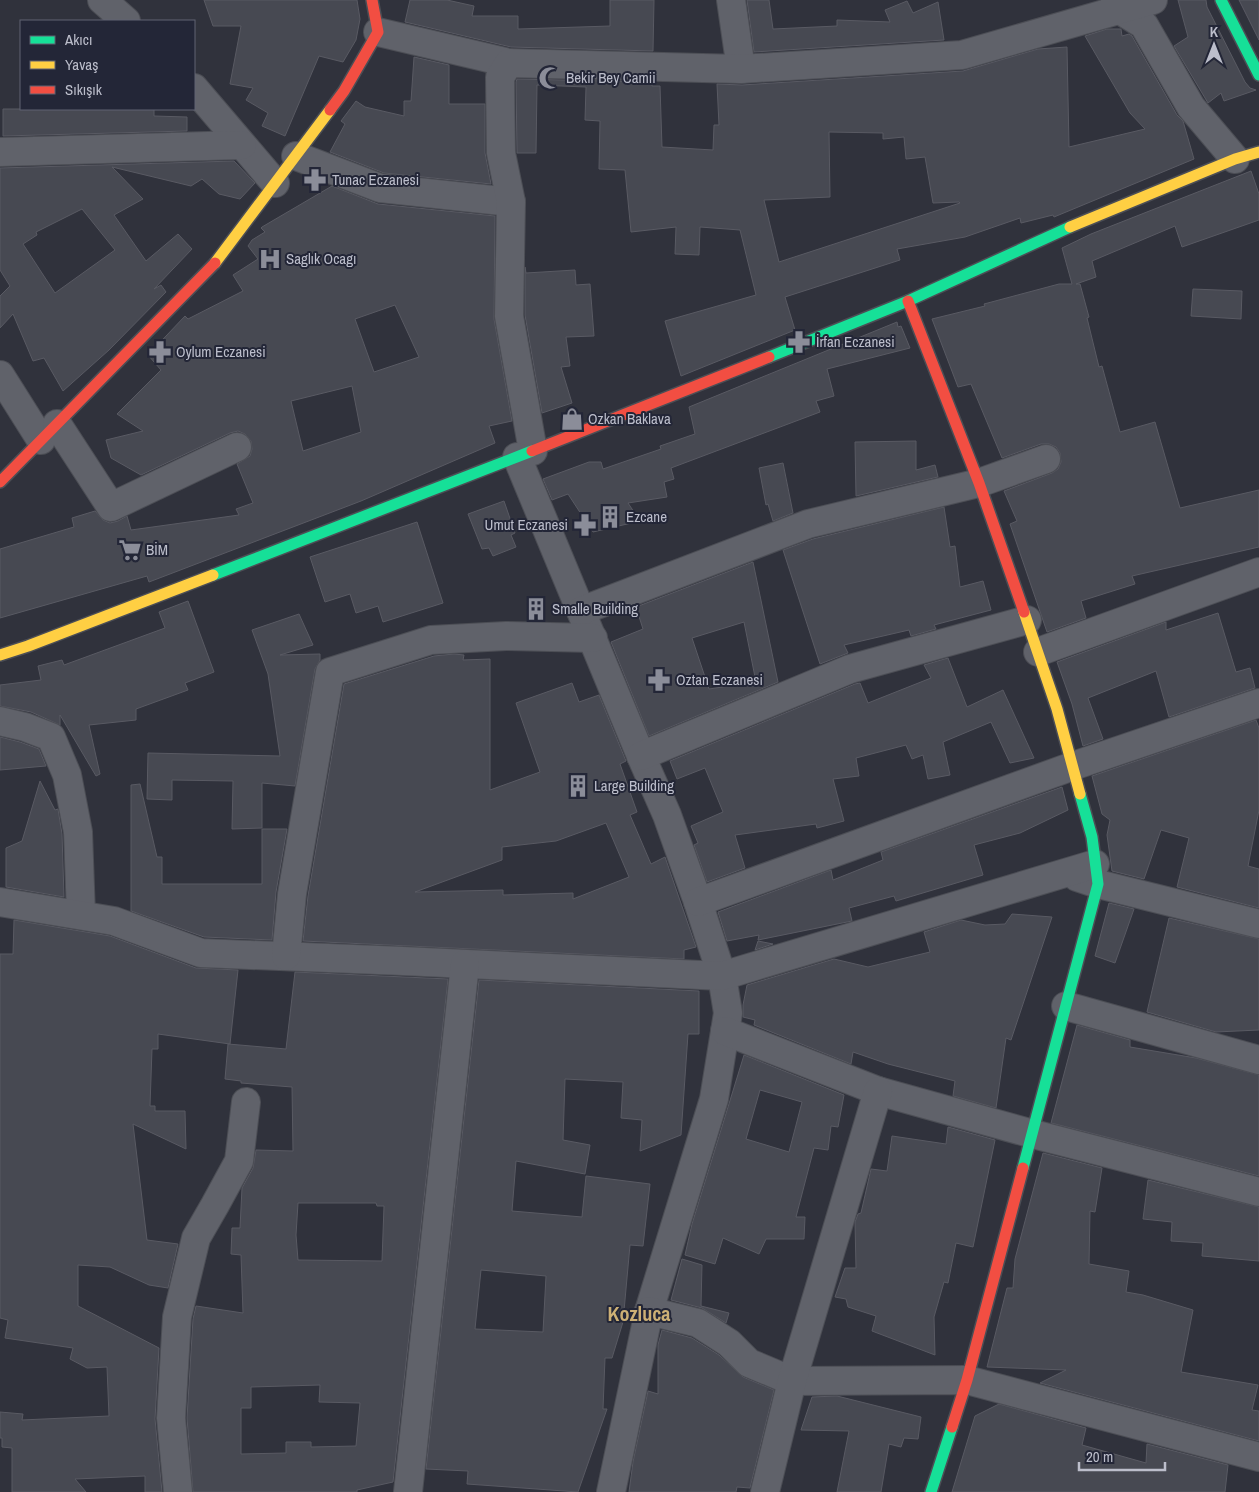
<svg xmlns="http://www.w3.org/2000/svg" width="1259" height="1492" font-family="'Archivo Narrow',sans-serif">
  <rect width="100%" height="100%" fill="#30323c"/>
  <g fill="#474952" stroke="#595a63" fill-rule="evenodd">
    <path d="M204 0H357L360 19 356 40 343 62 319 56 285 136 262 126 268 113 246 100 253 88 230 84 241 26H213Z"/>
    <path d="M410 0H447L474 6 472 16H518V29L610 26V0H654L653 51 511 47 405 22Z"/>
    <path d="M747 0H769L773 29 837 26V20L890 22 885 10 907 1 913 13 938 2 944 40 754 52Z"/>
    <path d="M1178 0H1206L1207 7 1245 82 1250 88 1256 90 1224 101 1221 93 1208 103 1174 46 1188 37Z"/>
    <path d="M1239 0H1259V40Z"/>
    <path d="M1107 29H1121L1122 36 1129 34 1132 36 1177 115 1183 121 1194 159 1054 217 1053 215 1021 223 1020 218 965 237 897 249 900 260 785 297 795 330 681 376 665 321 756 295 740 230 700 227 699 255 675 254 676 227 631 232 625 170 599 169 600 121 585 120 586 87 537 85 536 153H517V151L516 82 517 79 652 82V86H660L662 147 713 150 714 125H719L717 84 742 85 963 71 1038 49 1067 47 1069 147 1145 129 1130 113 1085 36ZM829 132 883 133V139L904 137 906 159 925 157 933 203 959 202 960 203 779 262 764 200 830 197Z"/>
    <path d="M414 57 449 65V104H485V153L491 184 384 173 330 152 345 124 341 121 356 101 365 107 404 116V101H411Z"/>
    <path d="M3 109H154V116L187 117V131L3 136Z"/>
    <path d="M234 161 255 183 240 199 219 194 202 179 191 186 112 167 143 199 114 215 146 261 178 234 192 249 154 289 161 285 166 292 109 350 63 391 44 358 33 361 13 314 0 328V296L10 286 0 270V168ZM82 209 115 250 55 293 23 244 37 235 36 232Z"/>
    <path d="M1251 171 1259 194V220L1182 247 1175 226 1092 261 1096 277 1076 284H1080L1089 317 1087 318 1099 367 1102 366 1120 432 1155 422 1180 508 1259 490V547L1132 576 1135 584 1081 601 1086 618 1047 632 1010 524 1017 521 1004 491 1052 473 1058 469 1061 462 1060 453 1056 447 1049 444H1041L1002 458 971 384 958 387 932 319 985 306 984 304 1059 284H1072L1062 248 1091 234Z"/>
    <path d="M332 186 378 204 495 216 494 319 512 421 489 426 495 443 361 501 149 582 147 576 0 618V549L74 527 72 518 95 511 103 520 110 523 118 521 127 516 131 530 239 515 236 509 253 503 237 464 250 456 252 449 251 441 245 434 238 431 230 433 141 475 111 458 106 440 143 431 117 414 161 370 148 355 185 316 188 319 243 291 233 275 258 259 248 246 252 240 265 232 261 228 262 227ZM395 305 419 357 374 372 355 319ZM352 386 361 432 303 451 291 401Z"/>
    <path d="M525 267 526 273 575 270 576 285 590 284 594 336 566 337 570 366 561 367 572 403 542 413 525 315Z"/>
    <path d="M1193 289 1242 291 1241 319 1191 316Z"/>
    <path d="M897 322 898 327 901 326 910 348 827 369 834 396 816 401 820 412 671 468 674 479 664 482 667 497 628 503 640 521 593 532 589 526 583 524V517L568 494 552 500 543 479 589 462H601L603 469 661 449 660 446 695 434 689 407Z"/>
    <path d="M916 441V470L935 465 938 477 856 496 855 442Z"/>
    <path d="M783 463 793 513 773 521 768 504 766 505 759 468Z"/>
    <path d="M504 501 515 533 511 535 516 547 493 556 489 548 482 549 468 514Z"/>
    <path d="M944 507 950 547 955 546 960 587 983 581 991 610 934 625 936 629 911 636 909 630 844 645 848 653 820 664 783 550 813 539Z"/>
    <path d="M417 522 443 603 383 622 378 606 356 613 350 594 325 602 310 557Z"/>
    <path d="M753 562 778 682 649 736 611 642 643 629 636 607ZM744 622 756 682 709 689 692 638Z"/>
    <path d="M188 601 214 672 185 683 188 690 136 709V720L89 725 100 774 96 776 60 715V725L31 712 0 706V685L41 680 38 666 62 660 64 665 165 628 159 612Z"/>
    <path d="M1218 613 1236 672 1250 668 1255 688 1169 717 1156 671 1088 698 1103 739 1083 746 1072 704 1057 662 1166 622V630Z"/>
    <path d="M299 614 313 645 280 655 320 654V660L315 669 295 786 262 783V828L232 829 233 781 172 780V800L147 799 148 753 280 756 268 674 252 630Z"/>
    <path d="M454 654 464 655 463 660 490 659V790L540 772 516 703 572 683 579 702 599 695 626 761 620 764 637 812 630 815 651 864 665 857 696 947 684 950V959L303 941 308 896 344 684 434 656ZM606 823 629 877 573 899V893L503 895V890L415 892 502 860V847L556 841Z"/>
    <path d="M948 658 967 707 1003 690 1034 758 1010 763 991 722 943 742 950 775 928 779 923 755 912 759 906 745 856 758 859 776 833 779 844 821 817 828 816 824 735 835 745 868 707 882 694 845 698 843 691 826 723 812 705 768 677 779 670 761 855 684 860 683 868 703 931 678 924 665Z"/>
    <path d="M1256 720 1259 728V810L1248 866 1259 869V908L1177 887 1189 838 1161 830 1144 879 1112 871 1107 835 1110 820 1102 814 1092 776Z"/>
    <path d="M0 737 20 742 39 749 46 766 0 770Z"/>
    <path d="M40 781 55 810 58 809 62 834 64 897 6 887V848L22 841Z"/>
    <path d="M140 784 157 857H162V884H262V829H287L276 892 272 940 204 937 131 911V785Z"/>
    <path d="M1062 787 1068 810 1020 833 974 845 983 875 896 901 894 896 849 908 852 921 758 940 759 935 727 941 718 912 831 870 833 880 883 860 881 852Z"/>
    <path d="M1109 903 1134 909 1115 963 1095 956Z"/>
    <path d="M1012 914 1052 917 1011 1040 1006 1038 996 1108 953 1096 955 1081 888 1064 853 1052 851 1064 754 1025 755 1020 743 1017V1005L747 985 834 959 868 967 930 952 924 932 961 920 985 925 1005 924Z"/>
    <path d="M1169 918 1259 939V1030L1216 1032 1147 1012Z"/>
    <path d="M14 920 110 936 196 968 238 970 230 1044 158 1034V1049H152L150 1106H155V1111H185L186 1149 133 1124 147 1240 178 1244 168 1288 149 1285 110 1267 78 1265V1306L159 1348 155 1419 162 1492H145V1476L75 1479 86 1492H12V1448L2 1447V1438H0V1412L23 1414 22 1420 109 1416 107 1367 87 1368 70 1359 73 1348 5 1338 8 1320 0 1318V954H13Z"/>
    <path d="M758 941 773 944 755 950Z"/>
    <path d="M295 972 448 979 393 1482 357 1490V1492H193L187 1418 193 1319 196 1306 243 1313 241 1255 231 1254 232 1228H240L242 1188 253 1168 256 1150 293 1151 292 1087 241 1083V1081L225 1079 228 1044 286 1049ZM298 1203H376L377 1206H384L382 1261 298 1260 296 1235ZM320 1385 319 1402 360 1403 356 1446 311 1447V1442H286V1453L241 1454V1408H251V1387Z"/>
    <path d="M479 980 699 991V1034H688L681 1135 640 1151 642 1120 621 1118 623 1082 565 1079 563 1140 590 1145 585 1174 516 1161 512 1211 582 1217 586 1176 650 1184 643 1246 630 1245 623 1322 612 1358H605L603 1409H607L578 1492 467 1484 468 1471 426 1469ZM481 1270 546 1276 543 1332 475 1329Z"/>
    <path d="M1077 1025 1130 1040V1047L1196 1058 1259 1075V1176L1051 1123Z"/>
    <path d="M744 1055 844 1095 838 1127 831 1126 828 1150 814 1148 796 1217H805L804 1239H766L759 1254 723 1238 715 1264 685 1255 692 1224ZM760 1090 802 1102 789 1152 746 1139Z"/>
    <path d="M948 1127 995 1140 973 1247 956 1243 948 1283 944 1282 934 1317 935 1355 872 1331 876 1316 848 1307 846 1299 835 1297 845 1268H856L855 1222 858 1214 861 1213 871 1169 887 1171 892 1136 946 1144Z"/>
    <path d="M1043 1153 1102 1168 1095 1212 1090 1211 1089 1264 1129 1271 1126 1292 1143 1295 1193 1310 1181 1372 1258 1385 1252 1410 1259 1411V1441L1040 1383 1066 1370 987 1367 1007 1288H1013L1015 1259Z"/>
    <path d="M1148 1180 1259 1207V1261L1202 1256 1203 1243 1171 1241 1172 1222 1143 1219Z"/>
    <path d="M682 1259 702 1265 701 1306 729 1313 726 1323 702 1308 671 1300Z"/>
    <path d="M662 1330 692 1338 719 1355 743 1377 774 1390 750 1488 737 1487 736 1492H629L633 1462 648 1391 658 1394V1345Z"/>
    <path d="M837 1396 921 1417 918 1439 904 1438 901 1447 889 1444 881 1492H837L849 1431 801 1430 812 1397Z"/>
    <path d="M999 1404 1086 1428 1082 1445 1146 1463 1147 1444 1228 1465 1225 1492H952L975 1416Z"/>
  </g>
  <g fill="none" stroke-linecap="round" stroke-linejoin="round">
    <defs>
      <g id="street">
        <path d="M102 0 126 21"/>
        <path d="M731 0 741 69"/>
        <path d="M1115 0 1120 10 1144 25 1191 107 1235 159"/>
        <path d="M378 32 509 63"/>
        <path d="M194 88 275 183"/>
        <path d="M0 152 242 145"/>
        <path d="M296 156 380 188 511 202"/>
        <path d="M0 375 41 440"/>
        <path d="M57 424 111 507 237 447"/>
        <path d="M533 451 509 316 511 202 501 153 500 77 509 63 741 69 962 55 1153 0"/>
        <path d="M517 457 641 756 667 815 698 902 722 976 728 1013 714 1099 649 1311 611 1492"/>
        <path d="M581 611 808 524 979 483 1046 459"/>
        <path d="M1038 652 1259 572"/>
        <path d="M0 721 25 727 51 737 67 775 78 832 81 915"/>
        <path d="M641 756 850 669 1027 620"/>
        <path d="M1077 877 1098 884 1259 924"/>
        <path d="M0 902 114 921 201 953 403 961 722 976 1095 864"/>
        <path d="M698 902 1073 766 1259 703"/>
        <path d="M286 956 292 894 330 672 431 640 506 636 593 638"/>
        <path d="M1066 1006 1259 1060"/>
        <path d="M725 1031 878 1091 1033 1134 1259 1192"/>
        <path d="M649 1311 698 1323 729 1343 749 1363 792 1381 967 1380 1259 1457"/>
        <path d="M178 1492 171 1418 177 1317 196 1238 215 1205 239 1161 246 1102"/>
        <path d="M408 1492 465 964"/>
        <path d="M765 1492 792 1381 878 1091"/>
      </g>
      <g id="fast">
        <path d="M1221 0 1259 75"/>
        <path d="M769 357 908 301 1070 227"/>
        <path d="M213 575 532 451"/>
        <path d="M1023 1168 1098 884 1092 837 1080 794"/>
        <path d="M931 1492 952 1427"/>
      </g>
      <g id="slow">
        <path d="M1070 227 1235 159 1259 152"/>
        <path d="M215 263 330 110"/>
        <path d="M1024 612 1057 709 1080 794"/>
        <path d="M0 655 28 646 213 575"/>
      </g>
      <g id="jam">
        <path d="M330 110 344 91 378 32 372 0"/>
        <path d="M908 301 979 483 1024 612"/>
        <path d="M532 451 769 357"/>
        <path d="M0 482 215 263"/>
        <path d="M952 1427 967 1380 1023 1168"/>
      </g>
    </defs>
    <use href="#street" stroke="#4c4e55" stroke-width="30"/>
    <use href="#fast" stroke="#4c4e55" stroke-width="14"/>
    <use href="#slow" stroke="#4c4e55" stroke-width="14"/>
    <use href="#jam" stroke="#4c4e55" stroke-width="14"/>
    <use href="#street" stroke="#60626a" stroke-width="28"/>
    <use href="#fast" stroke="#16e098" stroke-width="11"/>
    <use href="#slow" stroke="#ffcf43" stroke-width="11"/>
    <use href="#jam" stroke="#f24e42" stroke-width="11"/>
  </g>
  <defs>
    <symbol id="mosque-bare" viewBox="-9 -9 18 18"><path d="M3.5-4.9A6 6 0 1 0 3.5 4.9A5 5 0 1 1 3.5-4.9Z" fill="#8b8d99" stroke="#232637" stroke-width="2.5" paint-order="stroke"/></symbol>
    <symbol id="pharmacy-bare" viewBox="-9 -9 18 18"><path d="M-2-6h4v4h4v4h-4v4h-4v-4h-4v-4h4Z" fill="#8b8d99" stroke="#232637" stroke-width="2.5" paint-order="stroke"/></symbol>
    <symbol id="hospital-bare" viewBox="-9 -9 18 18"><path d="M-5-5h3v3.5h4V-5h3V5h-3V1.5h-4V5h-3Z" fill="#8b8d99" stroke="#232637" stroke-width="2.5" paint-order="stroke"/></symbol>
    <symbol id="shop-bare" viewBox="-9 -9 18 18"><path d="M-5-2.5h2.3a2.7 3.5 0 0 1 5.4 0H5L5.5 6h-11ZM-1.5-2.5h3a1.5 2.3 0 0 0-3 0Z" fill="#8b8d99" stroke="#232637" stroke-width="2.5" paint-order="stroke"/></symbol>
    <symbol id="building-bare" viewBox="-9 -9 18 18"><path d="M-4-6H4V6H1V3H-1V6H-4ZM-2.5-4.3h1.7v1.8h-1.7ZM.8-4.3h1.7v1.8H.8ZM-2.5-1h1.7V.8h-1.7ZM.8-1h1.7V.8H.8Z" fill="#8b8d99" stroke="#232637" stroke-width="2.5" paint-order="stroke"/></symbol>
    <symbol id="supermarket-bare" viewBox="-9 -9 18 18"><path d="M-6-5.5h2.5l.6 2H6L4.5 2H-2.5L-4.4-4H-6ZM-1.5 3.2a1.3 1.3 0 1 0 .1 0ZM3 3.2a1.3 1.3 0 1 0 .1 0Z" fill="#8b8d99" stroke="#232637" stroke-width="2.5" paint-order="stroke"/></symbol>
  </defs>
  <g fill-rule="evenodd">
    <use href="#mosque-bare" x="534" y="62" width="32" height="32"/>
    <use href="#pharmacy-bare" x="299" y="164" width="32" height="32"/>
    <use href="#hospital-bare" x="254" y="243" width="32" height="32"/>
    <use href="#pharmacy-bare" x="783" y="326" width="32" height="32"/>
    <use href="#pharmacy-bare" x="144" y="336" width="32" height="32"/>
    <use href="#shop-bare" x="556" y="403" width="32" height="32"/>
    <use href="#building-bare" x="594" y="501" width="32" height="32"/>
    <use href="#pharmacy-bare" x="569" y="509" width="32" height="32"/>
    <use href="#supermarket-bare" x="114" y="534" width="32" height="32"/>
    <use href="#building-bare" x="520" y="593" width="32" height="32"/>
    <use href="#pharmacy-bare" x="643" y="664" width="32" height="32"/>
    <use href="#building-bare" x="562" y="770" width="32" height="32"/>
  </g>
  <g text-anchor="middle" stroke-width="4" stroke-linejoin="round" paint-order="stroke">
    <g font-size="15" fill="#bcbecb" stroke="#232637" text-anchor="start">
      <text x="566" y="83">Bekir Bey Camii</text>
      <text x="332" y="185">Tunac Eczanesi</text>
      <text x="286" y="264">Saglık Ocagı</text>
      <text x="816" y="347">İrfan Eczanesi</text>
      <text x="176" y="357">Oylum Eczanesi</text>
      <text x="588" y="424">Ozkan Baklava</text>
      <text x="626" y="522">Ezcane</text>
      <text x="568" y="530" text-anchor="end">Umut Eczanesi</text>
      <text x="146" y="555">BİM</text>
      <text x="552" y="614">Smalle Building</text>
      <text x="676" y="685">Oztan Eczanesi</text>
      <text x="594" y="791">Large Building</text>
    </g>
    <g font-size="20" font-weight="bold" fill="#cdb075" stroke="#232637">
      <text x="639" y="1321">Kozluca</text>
    </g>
  </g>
  <rect x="20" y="20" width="175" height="90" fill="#232637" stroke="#606372"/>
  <rect x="30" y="36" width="25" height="8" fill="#16e098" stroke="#606372"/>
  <text x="65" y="45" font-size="15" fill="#bcbecb">Akıcı</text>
  <rect x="30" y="61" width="25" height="8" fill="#ffcf43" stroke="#606372"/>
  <text x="65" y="70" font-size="15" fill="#bcbecb">Yavaş</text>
  <rect x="30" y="86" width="25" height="8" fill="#f24e42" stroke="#606372"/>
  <text x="65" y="95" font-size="15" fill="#bcbecb">Sıkışık</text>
  <g transform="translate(1214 45)" stroke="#232637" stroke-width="4" paint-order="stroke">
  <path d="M0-4L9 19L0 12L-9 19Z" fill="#bcbecb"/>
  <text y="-8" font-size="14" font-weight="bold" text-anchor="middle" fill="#bcbecb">K</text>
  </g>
  <path d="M1079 1462v8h86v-8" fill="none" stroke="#bcbecb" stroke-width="2.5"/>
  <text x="1086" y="1462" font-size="15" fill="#bcbecb" stroke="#232637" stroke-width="4" paint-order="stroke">20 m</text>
</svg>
